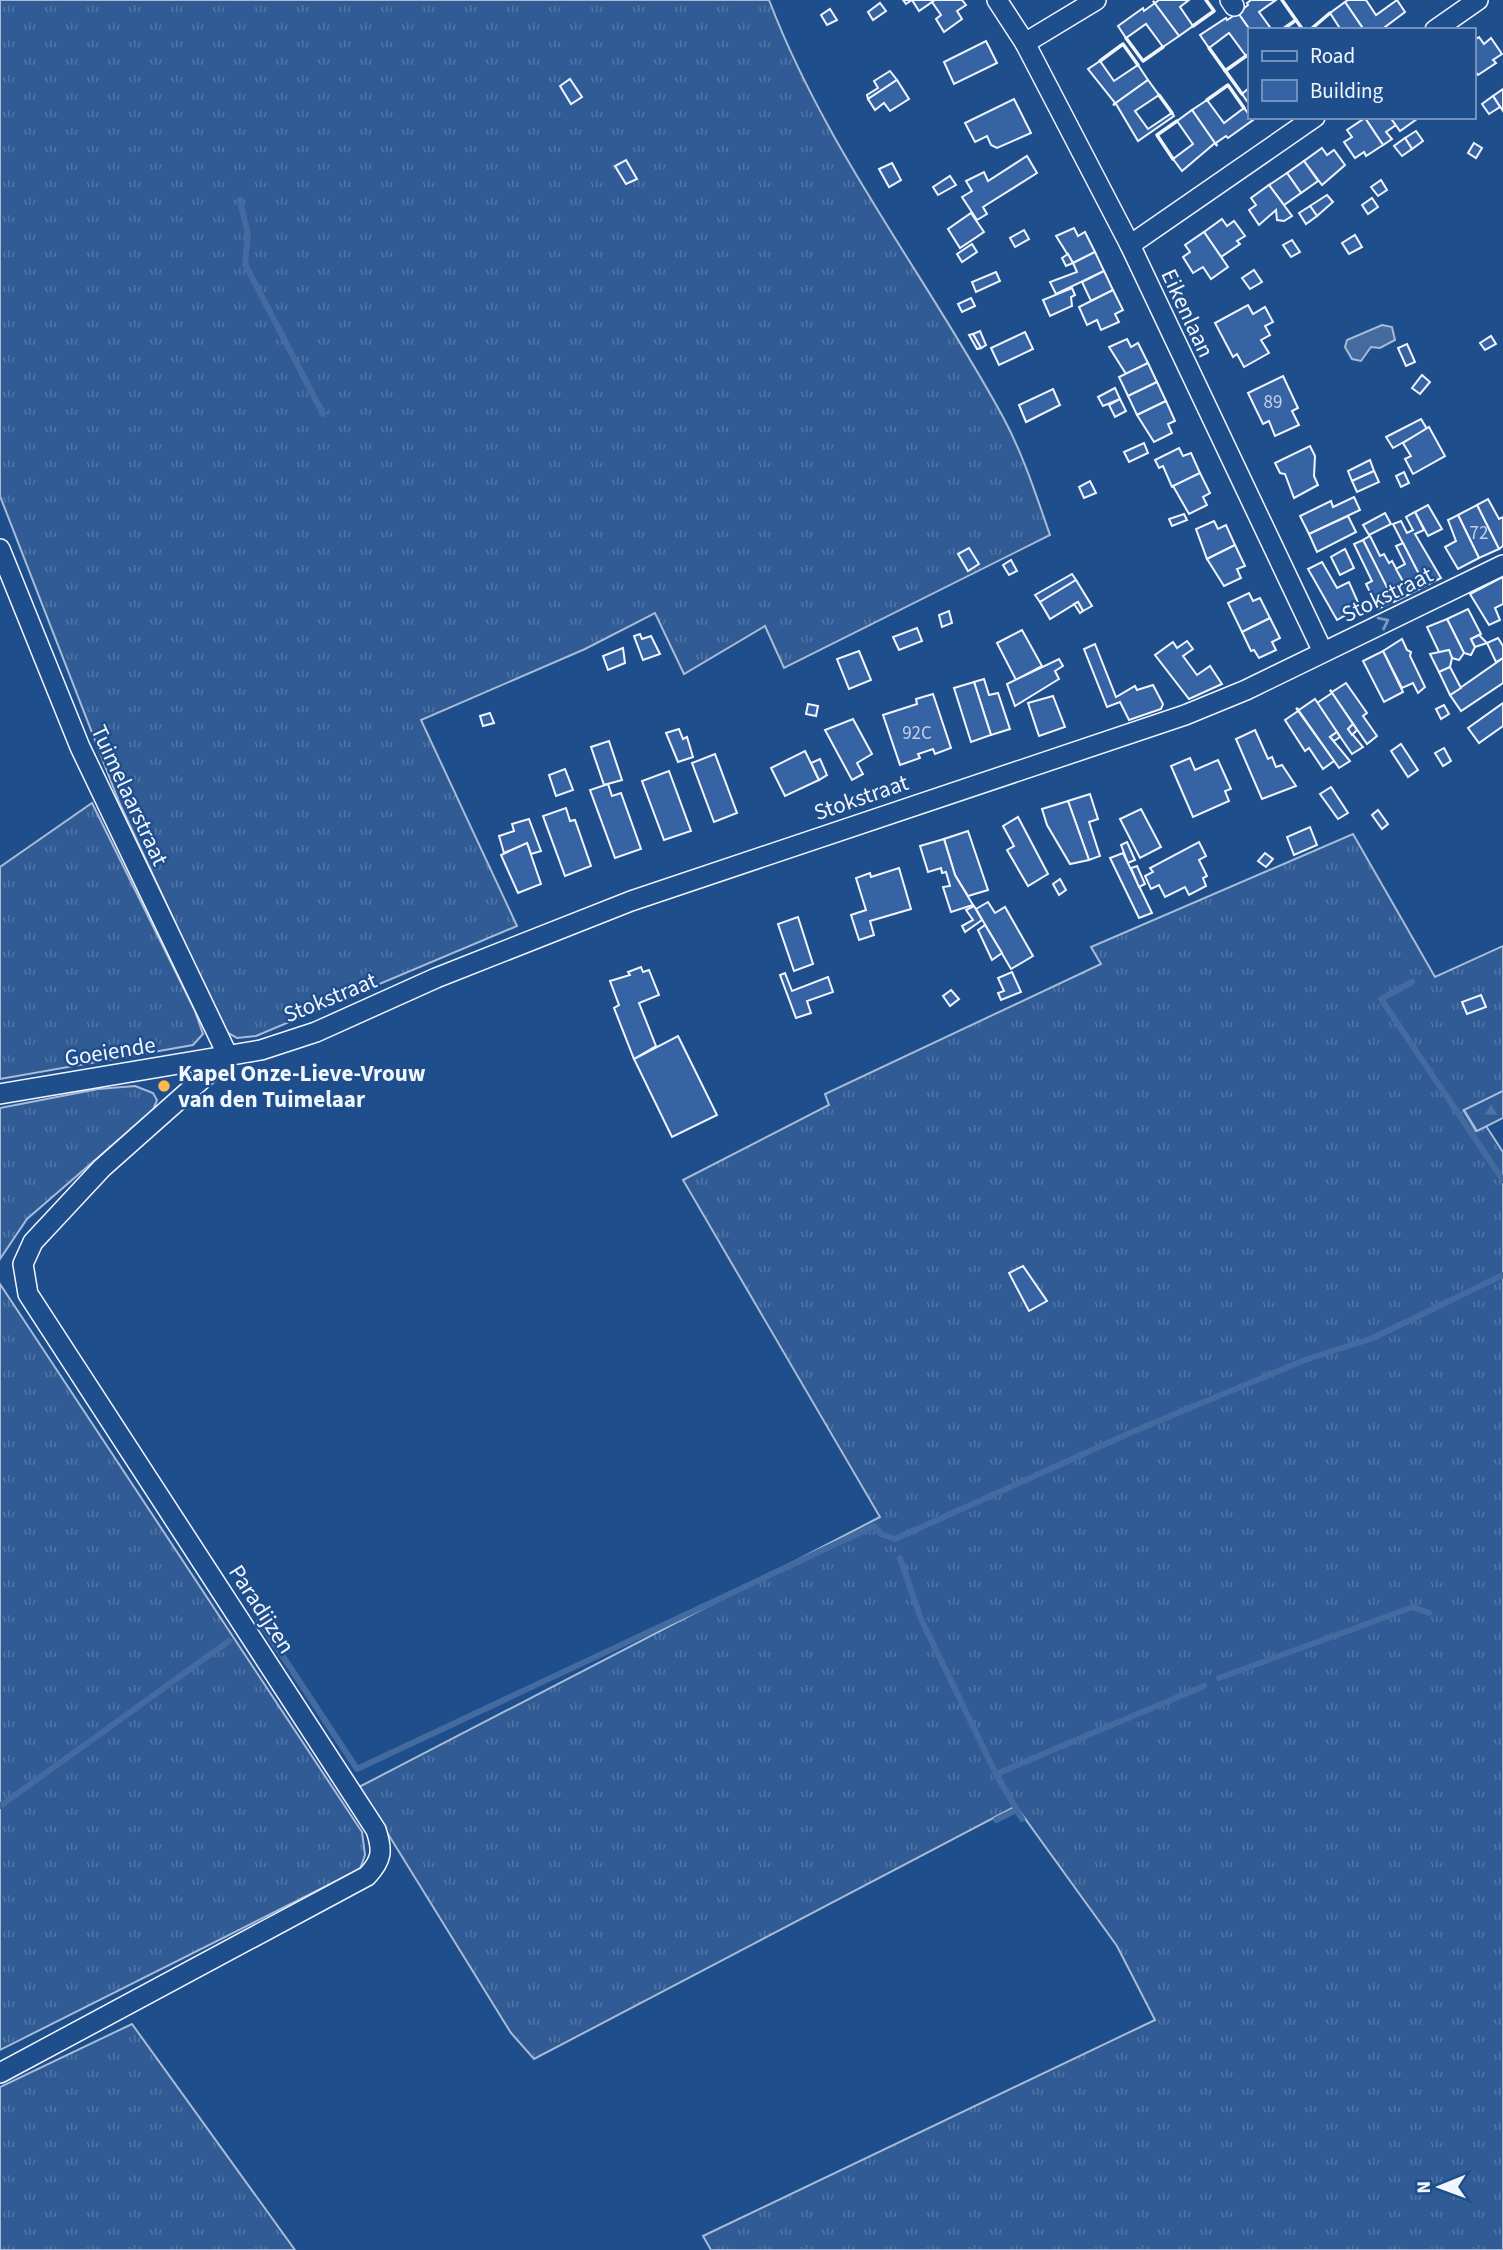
<svg xmlns="http://www.w3.org/2000/svg" width="1503" height="2250" font-family="'Source Sans 3',sans-serif">
  <defs>
    <pattern id="grass-tufts" width="24" height="20" patternUnits="userSpaceOnUse" patternTransform="scale(1.75)"><rect width="24" height="20" fill="#305b95"/><path d="M3 7l-1-3M5 7V3M7 7l1-3M15 17l-1-3M17 17v-4M19 17l1-3" fill="none" stroke="#4e73a5"/></pattern>
    <pattern id="forest-firs" width="22" height="20" patternUnits="userSpaceOnUse" patternTransform="scale(1.75)"><rect width="22" height="20" fill="#305b95"/><path d="M5 1l3.5 6h-7zM16 11l3.5 6h-7z" fill="#4e73a5"/></pattern>
  </defs>
  <rect width="100%" height="100%" fill="#1f4e8c"/>
  <g fill="url(#grass-tufts)" stroke="#a8bbd7" stroke-width="2">
    <path d="M0 0H769C826 150 927 277 1003 417 1023 454 1036 495 1050 535L784 668 765 626 684 674 655 613 585 649 421 720 517 926 256 1036 237 1038 226 1032 119 802 0 496Z"/>
    <path d="M92 803 195 1011 203 1034 193 1045 0 1079V867Z"/>
    <path d="M1353 834 1435 977 1503 946V1091L1464 1111 1476 1131 1486 1126 1503 1152V2250H711L703 2236 1155 2020 1117 1946 1016 1806 534 2059 511 2033 359 1787 880 1517 683 1180 829 1105 825 1094 1101 964 1091 947Z"/>
    <path d="M135 1086 153 1093 157 1100 153 1110 27 1219 0 1259V1108L98 1089Z"/>
    <path d="M0 1284 362 1832 365 1855 360 1869 0 2050Z"/>
    <path d="M132 2024 295 2250H0V2087Z"/>
  </g>
  <path fill="url(#forest-firs)" stroke="#a8bbd7" stroke-width="2" d="M1503 1091V1118L1477 1131 1464 1110Z"/>
  <path fill="#446ba0" stroke="#a8bbd7" stroke-width="2" d="M1382 325 1392 327 1395 340 1380 348 1371 347 1361 361 1352 359 1345 347 1347 340Z"/>
  <g fill="none" stroke-linecap="round" stroke-linejoin="round">
    <g stroke="#446ba0" stroke-width="6">
      <path d="M240 200 248 235 245 264 323 414"/>
      <path d="M1412 982 1381 999 1503 1180"/>
      <path d="M900 1558 921 1619 996 1774 1204 1686"/>
      <path d="M259 1620 357 1769 874 1526 881 1534 895 1539 1132 1432 1305 1360 1373 1338 1503 1275"/>
      <path d="M1219 1678 1413 1607 1429 1613"/>
      <path d="M996 1774 1022 1819"/>
      <path d="M0 1806 229 1641"/>
      <path d="M996 1820 1016 1810"/>
    </g>
  </g>
  <g fill="#3563a3" stroke="#f2f6ff" stroke-width="2">
    <path d="M903 0H935L919 11 912 0 906 4Z"/>
    <path d="M935 0H962L966 5 957 11 962 19 944 32 936 19 941 15 932 2Z"/>
    <path d="M1159 0H1189L1180 7 1193 26 1179 36 1153 1 1155 3Z"/>
    <path d="M1251 0H1276L1259 12 1272 30H1250L1236 10 1238 13 1248 5 1247 3Z"/>
    <path d="M1348 0H1366L1376 15 1397 0 1405 12 1381 30H1364L1345 2Z"/>
    <path d="M1153 1 1179 36 1163 47 1146 24 1126 38 1118 26 1143 8 1144 11 1155 3Z"/>
    <path d="M1345 2 1364 30H1341L1330 13Z"/>
    <path d="M880 3 886 11 873 20 868 12Z"/>
    <path d="M830 9 837 20 827 25 821 15Z"/>
    <path d="M1236 10 1250 30 1249 53 1246 56 1229 33 1209 48 1200 35 1226 18 1227 20 1238 13Z"/>
    <path d="M1479 37 1484 44 1491 38 1502 54 1493 60 1496 63 1478 75 1473 68V41Z"/>
    <path d="M986 41 997 63 954 84 944 62Z"/>
    <path d="M1100 61 1114 81 1138 65 1148 80 1113 105 1115 103 1088 69Z"/>
    <path d="M890 71 897 80 868 99 867 95 878 88 874 81Z"/>
    <path d="M570 79 582 97 571 104 560 86Z"/>
    <path d="M897 80 909 99 890 111 884 103 875 110 868 99Z"/>
    <path d="M1148 80 1159 95 1135 111 1148 129 1172 113 1174 116 1138 141 1116 104 1113 105Z"/>
    <path d="M1249 88V104L1242 94Z"/>
    <path d="M1503 89V111L1493 96Z"/>
    <path d="M1493 96 1500 107 1489 114 1482 104Z"/>
    <path d="M1014 99 1031 133 997 148 991 145 987 136 975 142 965 123Z"/>
    <path d="M1207 100 1224 123 1244 108 1253 120 1228 138 1226 136 1216 143 1217 146 1192 110Z"/>
    <path d="M1192 110 1217 146 1215 143 1182 171 1173 159 1193 144 1177 121Z"/>
    <path d="M1390 117 1396 125 1386 132 1392 139 1383 145 1365 118Z"/>
    <path d="M1390 117H1416L1417 119 1400 131Z"/>
    <path d="M1365 118 1383 145 1366 156 1364 152 1355 158 1344 142 1352 137 1347 130Z"/>
    <path d="M1416 131 1423 141 1412 149 1405 138Z"/>
    <path d="M1405 138 1412 149 1402 156 1394 146Z"/>
    <path d="M1474 143 1482 148 1476 158 1468 153Z"/>
    <path d="M1322 148 1327 155 1334 150 1345 165 1322 185 1304 161Z"/>
    <path d="M1027 156 1037 173 983 207 987 214 977 220 962 197 972 191 966 181 984 172 988 181Z"/>
    <path d="M626 160 637 179 626 184 615 166Z"/>
    <path d="M1304 161 1318 181 1301 193 1287 173Z"/>
    <path d="M892 163 901 180 889 187 879 169Z"/>
    <path d="M1287 173 1301 193 1284 205 1269 185Z"/>
    <path d="M950 176 956 185 938 195 933 187Z"/>
    <path d="M1381 180 1387 190 1378 196 1371 187Z"/>
    <path d="M1269 185 1292 216 1284 221 1277 220 1276 210 1259 225 1249 210 1256 205 1251 198Z"/>
    <path d="M1327 195 1333 202 1317 216 1310 206Z"/>
    <path d="M1372 198 1378 207 1368 214 1362 205Z"/>
    <path d="M1310 206 1317 216 1306 224 1299 213Z"/>
    <path d="M971 213 984 232 960 248 948 229Z"/>
    <path d="M1222 219 1227 226 1234 221 1245 236 1237 241 1240 244 1221 257 1204 232Z"/>
    <path d="M1074 228 1078 236 1085 232 1095 252 1073 263 1056 236Z"/>
    <path d="M1024 230 1029 239 1015 247 1010 238Z"/>
    <path d="M1204 232 1228 267 1211 279 1203 267 1193 273 1183 257 1190 252 1185 245Z"/>
    <path d="M1355 235 1362 247 1349 254 1342 243Z"/>
    <path d="M1292 240 1300 252 1291 257 1283 245Z"/>
    <path d="M972 244 977 252 962 262 957 254Z"/>
    <path d="M1095 252 1104 271 1056 294 1050 282 1077 272 1073 263Z"/>
    <path d="M1068 254 1073 263 1066 266 1062 258Z"/>
    <path d="M1254 270 1262 282 1250 289 1242 278Z"/>
    <path d="M1104 271 1113 290 1091 301 1082 282Z"/>
    <path d="M996 272 1000 281 976 292 972 282Z"/>
    <path d="M1072 288 1075 295 1071 297 1072 306 1050 316 1043 300Z"/>
    <path d="M1113 290 1123 310 1115 314 1119 322 1101 330 1097 320 1087 325 1079 307Z"/>
    <path d="M971 298 975 306 962 312 958 304Z"/>
    <path d="M1248 305 1253 314 1265 307 1273 322 1265 326 1270 335 1261 340 1269 353 1244 367 1237 354 1233 357 1215 323Z"/>
    <path d="M980 331 986 345 981 348 973 334Z"/>
    <path d="M1025 332 1033 349 999 365 991 348Z"/>
    <path d="M973 334 981 348 977 349 969 335Z"/>
    <path d="M1491 336 1496 344 1485 350 1480 343Z"/>
    <path d="M1127 339 1131 347 1138 343 1148 363 1126 374 1109 347Z"/>
    <path d="M1407 344 1415 362 1406 366 1398 348Z"/>
    <path d="M1148 363 1157 382 1128 396 1119 377Z"/>
    <path d="M1422 375 1430 382 1420 394 1412 388Z"/>
    <path d="M1283 376 1298 408 1292 411 1299 425 1275 436 1269 421 1263 424 1248 393Z"/>
    <path d="M1157 382 1166 401 1137 415 1128 396Z"/>
    <path d="M1115 388 1120 399 1103 406 1098 397Z"/>
    <path d="M1053 389 1060 405 1026 422 1019 405Z"/>
    <path d="M1120 399 1126 411 1115 417 1109 405Z"/>
    <path d="M1166 401 1175 421 1168 424 1172 433 1154 442 1137 415Z"/>
    <path d="M1421 419 1427 429 1393 448 1386 437Z"/>
    <path d="M1429 427 1445 456 1413 474 1405 459 1411 456 1403 443Z"/>
    <path d="M1144 443 1148 453 1129 462 1124 452Z"/>
    <path d="M1310 446 1315 456 1314 476 1318 485 1294 498 1285 474 1280 473 1275 463Z"/>
    <path d="M1179 448 1183 456 1191 453 1200 473 1172 487 1163 466 1159 468 1155 460Z"/>
    <path d="M1370 460 1374 471 1352 481 1348 471Z"/>
    <path d="M1374 471 1379 482 1357 492 1352 481Z"/>
    <path d="M1404 472 1409 483 1401 487 1396 476Z"/>
    <path d="M1200 473 1210 493 1203 497 1207 505 1189 514 1173 486Z"/>
    <path d="M1090 481 1096 493 1084 498 1079 487Z"/>
    <path d="M1354 497 1360 510 1309 534 1300 516 1331 501 1333 507Z"/>
    <path d="M1488 499 1499 519 1503 517V546L1499 549 1477 505Z"/>
    <path d="M1428 505 1442 529 1428 536 1415 512Z"/>
    <path d="M1477 505 1499 549 1479 558 1458 515Z"/>
    <path d="M1415 512 1424 530 1415 534 1441 578 1425 586 1393 524 1401 521 1407 533 1413 530 1406 517Z"/>
    <path d="M1385 513 1391 524 1369 535 1363 525Z"/>
    <path d="M1184 514 1187 520 1172 526 1169 519Z"/>
    <path d="M1458 515 1479 558 1458 569 1445 547 1456 541 1448 520Z"/>
    <path d="M1348 516 1356 532 1317 552 1309 534Z"/>
    <path d="M1214 521 1218 529 1226 525 1235 545 1207 559 1196 529Z"/>
    <path d="M1370 536 1380 556 1384 554 1389 563 1392 561 1410 594 1394 602 1363 540Z"/>
    <path d="M1363 540 1394 601 1378 609 1366 584 1372 581 1354 544Z"/>
    <path d="M1403 543 1425 586 1410 594 1396 569 1405 564 1396 546Z"/>
    <path d="M1235 545 1245 566 1237 569 1241 578 1224 586 1207 559Z"/>
    <path d="M969 548 979 564 968 571 958 554Z"/>
    <path d="M1345 549 1354 568 1340 575 1331 557Z"/>
    <path d="M1011 560 1017 571 1009 575 1003 565Z"/>
    <path d="M1322 562 1337 588 1349 582 1360 607 1337 620 1308 569Z"/>
    <path d="M1072 574 1076 580 1040 602 1035 595Z"/>
    <path d="M1503 577V604L1495 608 1500 620 1489 625 1470 594Z"/>
    <path d="M1076 580 1092 606 1083 611 1078 602 1050 619 1040 602Z"/>
    <path d="M1249 593 1253 601 1260 598 1270 618 1242 632 1228 603Z"/>
    <path d="M1078 602 1083 611 1080 613 1074 604Z"/>
    <path d="M1468 609 1481 634 1471 639 1475 647 1471 655 1464 653 1447 619Z"/>
    <path d="M949 611 952 623 942 627 939 615Z"/>
    <path d="M1270 618 1280 638 1272 642 1276 650 1259 658 1254 650 1251 651 1242 632Z"/>
    <path d="M1447 619 1464 653 1459 660 1452 658 1449 650 1440 654 1427 627Z"/>
    <path d="M917 628 922 641 899 650 893 637Z"/>
    <path d="M1022 630 1042 666 1016 680 997 643Z"/>
    <path d="M640 634 642 639 651 636 660 654 643 660 634 636Z"/>
    <path d="M1479 635 1487 643 1475 647 1471 639Z"/>
    <path d="M1498 638 1503 646V658L1496 662 1487 643Z"/>
    <path d="M1402 639 1407 650 1411 652 1410 656 1425 687 1418 693 1413 683 1402 688 1383 651Z"/>
    <path d="M1187 641 1193 649 1183 656 1197 675 1210 666 1222 684 1189 699 1155 655 1173 642 1177 648Z"/>
    <path d="M1095 644 1116 697 1135 686 1137 690 1153 685 1163 704 1161 709 1129 720 1120 702 1107 707 1084 649Z"/>
    <path d="M623 648 625 663 608 670 603 656Z"/>
    <path d="M1449 650 1452 658 1450 667 1439 672 1430 654Z"/>
    <path d="M859 651 871 680 849 689 837 659Z"/>
    <path d="M1383 651 1403 692 1384 702 1363 661Z"/>
    <path d="M1503 658V683L1461 711 1450 695Z"/>
    <path d="M1059 659 1063 666 1055 671 1059 679 1015 706 1007 684Z"/>
    <path d="M1450 667 1461 688 1450 695 1439 672Z"/>
    <path d="M984 679 989 695 998 693 1010 729 991 735 974 682Z"/>
    <path d="M974 682 991 735 971 742 954 688Z"/>
    <path d="M1346 683 1367 713 1363 716 1377 736 1367 744 1330 690 1332 692Z"/>
    <path d="M1330 690 1353 724 1348 729 1363 747 1352 754 1317 703 1332 693Z"/>
    <path d="M933 694 951 748 935 754 933 749 918 754 920 758 900 765 883 715 917 704 916 699Z"/>
    <path d="M1053 696 1065 727 1039 736 1028 703Z"/>
    <path d="M1315 699 1337 732 1330 737 1350 761 1339 768 1297 708 1299 710Z"/>
    <path d="M1503 703V726L1479 743 1468 728Z"/>
    <path d="M808 704 818 706 816 716 806 714Z"/>
    <path d="M1444 705 1449 714 1441 719 1436 709Z"/>
    <path d="M1296 708 1334 761 1323 769 1309 748 1305 751 1285 720 1298 711Z"/>
    <path d="M490 713 494 723 483 726 480 716Z"/>
    <path d="M853 719 872 754 857 763 863 774 852 780 825 730Z"/>
    <path d="M1353 724 1357 730 1352 735 1348 729Z"/>
    <path d="M679 729 683 739 687 737 693 757 678 762 666 733Z"/>
    <path d="M1255 730 1268 759 1272 757 1276 767 1282 765 1296 786 1262 799 1236 739Z"/>
    <path d="M1337 732 1340 737 1334 741 1330 737Z"/>
    <path d="M609 741 622 780 604 785 591 747Z"/>
    <path d="M1401 744 1418 770 1408 777 1391 751Z"/>
    <path d="M1444 748 1451 761 1443 766 1435 753Z"/>
    <path d="M805 751 819 780 785 796 771 768Z"/>
    <path d="M715 754 737 813 714 822 692 763Z"/>
    <path d="M1190 758 1195 770 1218 760 1231 789 1225 791 1229 801 1193 817 1171 766Z"/>
    <path d="M820 759 827 775 819 780 811 763Z"/>
    <path d="M565 769 573 790 556 796 549 775Z"/>
    <path d="M669 771 691 831 664 840 642 781Z"/>
    <path d="M608 784 612 796 621 793 641 849 615 858 590 790Z"/>
    <path d="M1331 787 1348 813 1338 819 1320 794Z"/>
    <path d="M1090 794 1098 819 1089 822 1100 856 1089 860 1068 801Z"/>
    <path d="M1068 801 1089 860 1070 864 1047 825 1042 809Z"/>
    <path d="M566 808 570 821 575 820 591 866 565 876 543 816Z"/>
    <path d="M1141 809 1161 847 1140 858 1120 819Z"/>
    <path d="M1378 810 1388 824 1382 829 1372 815Z"/>
    <path d="M1018 817 1048 874 1028 886 1007 850 1014 846 1003 826Z"/>
    <path d="M529 819 541 851 531 854 527 843 504 853 499 836 514 831 512 824Z"/>
    <path d="M1310 827 1317 845 1294 855 1287 837Z"/>
    <path d="M968 831 988 890 968 896 955 875 944 839Z"/>
    <path d="M944 839 955 875 973 905 951 912 943 887 950 886 946 872 942 873 941 868 928 872 920 846Z"/>
    <path d="M1127 842 1135 860 1128 863 1121 845Z"/>
    <path d="M1199 842 1206 856 1199 860 1207 876 1203 878 1206 886 1189 895 1185 887 1165 897 1159 885 1151 889 1145 876 1153 872 1150 868Z"/>
    <path d="M527 843 541 884 518 893 501 855Z"/>
    <path d="M1123 853 1152 913 1139 918 1110 858Z"/>
    <path d="M1265 853 1273 859 1266 867 1258 861Z"/>
    <path d="M1137 866 1145 884 1139 887 1131 868Z"/>
    <path d="M899 868 911 909 870 921 874 935 859 940 851 915 866 910 856 878 870 873 871 877Z"/>
    <path d="M1060 879 1066 890 1059 895 1053 884Z"/>
    <path d="M988 902 995 913 1005 907 1033 956 1011 969 976 909Z"/>
    <path d="M974 906 982 920 965 932 962 926 973 920 966 910Z"/>
    <path d="M798 917 813 964 794 971 778 924Z"/>
    <path d="M985 925 1002 953 992 960 978 930Z"/>
    <path d="M641 967 643 972 649 970 659 995 639 1003 656 1046 634 1059 614 1008 619 1005 610 981 630 975 628 972Z"/>
    <path d="M1012 972 1021 992 1001 1000 998 993 1004 991 998 978Z"/>
    <path d="M785 973 792 991 828 977 833 992 807 1001 811 1013 796 1018 780 975Z"/>
    <path d="M951 990 959 999 950 1006 943 996Z"/>
    <path d="M1481 995 1486 1007 1467 1014 1462 1002Z"/>
    <path d="M678 1036 717 1115 672 1137 634 1059Z"/>
    <path d="M166 1081 170 1088 162 1092 158 1084Z"/>
    <path d="M1023 1266 1047 1301 1029 1311 1009 1273Z"/>
  </g>
  <g fill="none" stroke-linecap="round" stroke-linejoin="round">
    <defs>
      <g id="minor">
        <path d="M997 0 1025 43 1130 245 1323 652"/>
        <path d="M1230 0 1234 6"/>
        <path d="M1435 30 1478 0"/>
        <path d="M1025 43 1096 0"/>
        <path d="M1130 245 1315 117"/>
        <path d="M0 549 80 747 228 1056"/>
        <path d="M0 1094 261 1050 316 1032 436 978 631 901 1185 715 1246 690 1503 565"/>
        <path d="M0 2073 367 1876C382 1860 383 1851 376 1830L28 1294 23 1264 33 1242 102 1168 227 1057"/>
      </g>
    </defs>
    <use href="#minor" stroke="#f2f6ff" stroke-width="22"/>
    <use href="#minor" stroke="#1f4e8c" stroke-width="19"/>
    <g stroke="#f2f6ff" stroke-width="3.5">
      <path d="M1282 0 1303 30"/>
      <path d="M1193 26 1214 11 1206 0"/>
      <path d="M1282 30 1296 20"/>
      <path d="M1310 30 1330 13"/>
      <path d="M1126 38 1143 61 1163 47"/>
      <path d="M1209 48 1242 94"/>
      <path d="M1100 61 1123 44 1138 65"/>
      <path d="M1225 71 1246 56"/>
      <path d="M1159 95 1172 113"/>
      <path d="M1207 100 1228 85 1244 108"/>
      <path d="M1173 159 1157 135 1177 121"/>
    </g>
  </g>
  <defs><path id="oneway-chevron" d="M-2-3.5L2.5 0L-2 3.5" fill="none" stroke-width="1.6" stroke-linecap="round" stroke-linejoin="round" transform="scale(1.75)"/></defs>
  <use stroke="#7e9ac0" href="#oneway-chevron" transform="translate(1384 622) rotate(-26)"/>
  <circle fill="#ffb74d" stroke="#1f4e8c" stroke-width="2.5" cx="164" cy="1086" r="7"/>
  <g text-anchor="middle" stroke-width="5" stroke-linejoin="round" paint-order="stroke">
    <g font-size="19" fill="#c3d1e8">
      <text x="1273" y="408">89</text>
      <text x="1479" y="539">72</text>
      <text x="917" y="739">92C</text>
    </g>
    <g font-size="23" fill="#f2f6ff" stroke="#1f4e8c">
      <text transform="translate(1188 313) rotate(65)" y="8">Eikenlaan</text>
      <text transform="translate(1387 594) rotate(-26)" y="8">Stokstraat</text>
      <text transform="translate(130 795) rotate(65)" y="8">Tuimelaarstraat</text>
      <text transform="translate(861 797) rotate(-19)" y="8">Stokstraat</text>
      <text transform="translate(330 997) rotate(-22)" y="8">Stokstraat</text>
      <text transform="translate(110 1051) rotate(-9)" y="8">Goeiende</text>
      <text transform="translate(262 1609) rotate(57)" y="8">Paradijzen</text>
    </g>
    <g font-size="23" font-weight="bold" fill="#f2f6ff" stroke="#1f4e8c" text-anchor="start">
      <text x="178" y="1081">Kapel Onze-Lieve-Vrouw<tspan x="178" dy="26">van den Tuimelaar</tspan></text>
    </g>
  </g>
  <rect x="1248" y="28" width="228" height="91" fill="#1f4e8c" stroke="#7391ba" stroke-width="2"/>
  <rect x="1262" y="51" width="35" height="10" fill="#1f4e8c" stroke="#7391ba" stroke-width="2"/>
  <text x="1310" y="63" font-size="21" fill="#f2f6ff">Road</text>
  <rect x="1262" y="80" width="35" height="21" fill="#3563a3" stroke="#7391ba" stroke-width="2"/>
  <text x="1310" y="98" font-size="21" fill="#f2f6ff">Building</text>
  <g transform="translate(1440 2187) rotate(269)" stroke="#1f4e8c" stroke-width="5" paint-order="stroke">
  <path d="M0-5L12 26L0 18L-12 26Z" fill="#f2f6ff"/>
  <text y="-10" font-size="19" font-weight="bold" text-anchor="middle" fill="#f2f6ff">N</text>
  </g>
</svg>
